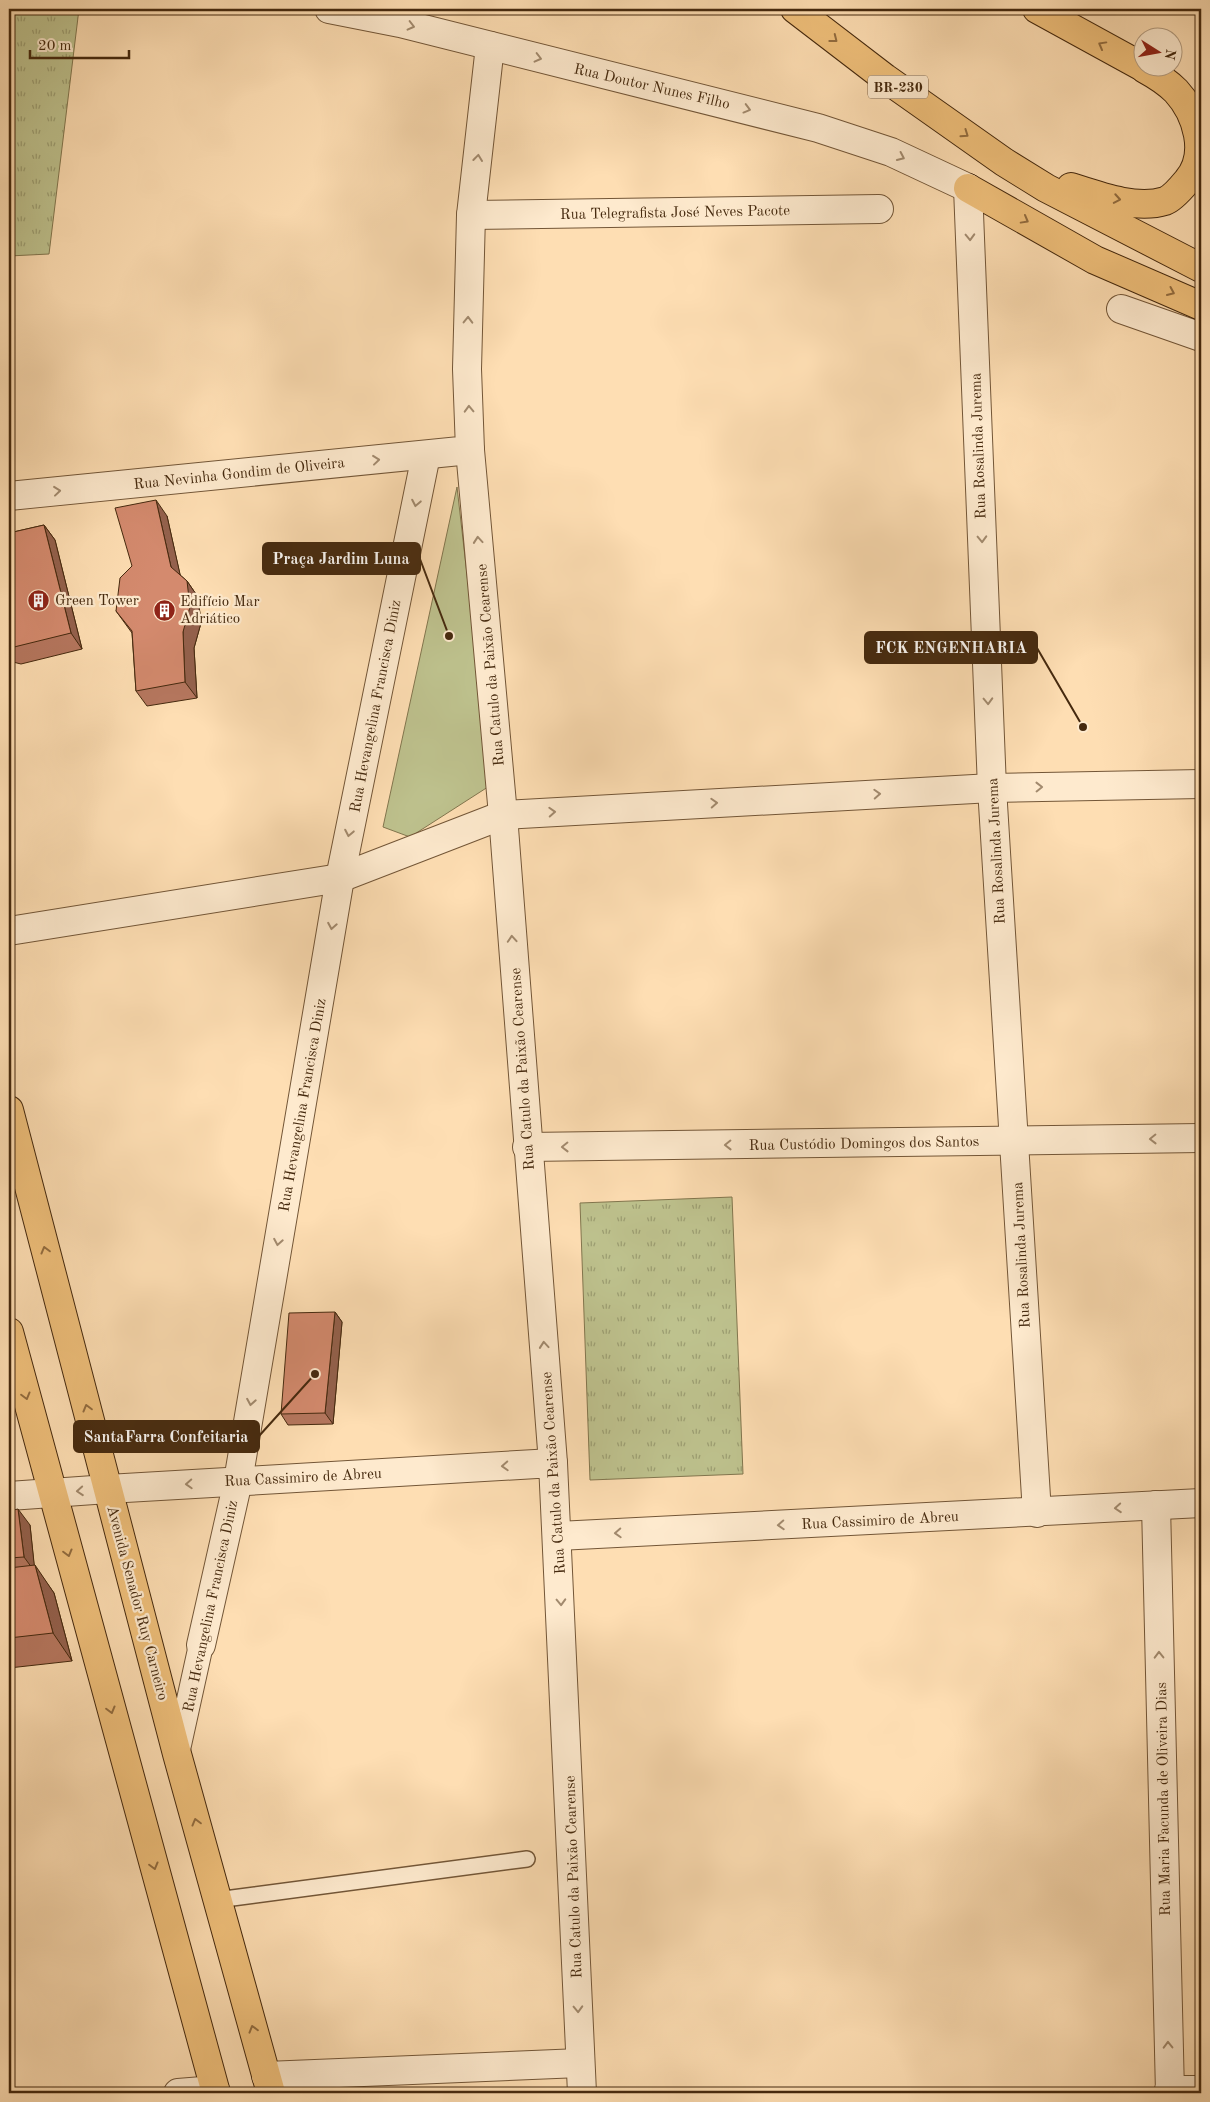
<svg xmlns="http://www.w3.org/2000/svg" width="1210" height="2102" font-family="'Old Standard TT',serif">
  <defs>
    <pattern id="grass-tufts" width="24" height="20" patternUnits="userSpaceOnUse" patternTransform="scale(1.25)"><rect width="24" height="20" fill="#bec28e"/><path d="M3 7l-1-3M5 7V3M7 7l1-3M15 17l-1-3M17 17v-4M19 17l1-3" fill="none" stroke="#9c9e72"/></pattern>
  </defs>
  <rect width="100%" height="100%" fill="#fedeb3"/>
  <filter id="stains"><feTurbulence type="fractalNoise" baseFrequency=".004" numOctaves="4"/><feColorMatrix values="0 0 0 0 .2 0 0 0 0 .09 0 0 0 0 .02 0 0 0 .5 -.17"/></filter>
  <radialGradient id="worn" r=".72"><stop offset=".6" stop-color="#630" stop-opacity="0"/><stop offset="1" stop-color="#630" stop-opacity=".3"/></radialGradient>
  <g fill="url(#grass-tufts)" stroke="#82764e">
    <path d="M9 9H79L49 254 9 256Z"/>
    <path d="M732 1197 743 1474 590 1480 580 1203Z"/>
  </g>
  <path fill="#bec28e" stroke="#82764e" d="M457 487 491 785 410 837 383 827Z"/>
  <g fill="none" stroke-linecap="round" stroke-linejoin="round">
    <defs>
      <path id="service" d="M217 1900 527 1859"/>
      <path id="pedestrian" d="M177 1754 201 1645"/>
      <g id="minor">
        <path d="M968 188 992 788 1037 1513"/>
        <path d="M471 215 879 209"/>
        <path d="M1121 309 1201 337"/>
        <path d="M470 450 503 815 553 1463"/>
        <path d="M527 1147 1201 1138"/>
        <path d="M1156 1505 1170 2093"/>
        <path d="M201 1645 238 1481 340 878 426 455"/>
        <path d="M1169 2090H1201"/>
      </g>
      <g id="tertiary">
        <path d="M329 9 400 23 818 128 891 152 968 188"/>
        <path d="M9 496 470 450 467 369 471 215 490 46"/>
        <path d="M9 931 340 878 503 815 992 788 1201 784"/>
        <path d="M9 1496 108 1489 553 1463 582 2093"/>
        <path d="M558 1536 1201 1503"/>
        <path d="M266 2076 580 2063"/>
        <path d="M178 2093 215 2090"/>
      </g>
      <g id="primary">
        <path d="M9 1110 177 1754 271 2093"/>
        <path d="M9 1332 216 2093"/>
      </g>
      <g id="trunk">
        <path d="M795 9 885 78 1004 162 1046 188 1201 268"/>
        <path d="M1037 9 1161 77"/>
        <path d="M1071 187C1099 196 1136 210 1165 201 1173 198 1182 187 1187 181 1210 155 1197 114 1176 91 1167 82 1156 75 1145 69"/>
        <path d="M968 188 1095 260 1201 306"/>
      </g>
    </defs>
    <use href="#service" stroke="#735637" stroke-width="18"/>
    <use href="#pedestrian" stroke="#735637" stroke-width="26"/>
    <use href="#minor" stroke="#735637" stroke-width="30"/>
    <use href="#tertiary" stroke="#735637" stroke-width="30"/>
    <use href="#primary" stroke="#45290e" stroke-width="30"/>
    <use href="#trunk" stroke="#45290e" stroke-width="30"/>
    <use href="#service" stroke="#feeace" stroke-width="15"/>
    <use href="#pedestrian" stroke="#feeace" stroke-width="24"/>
    <use href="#minor" stroke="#feeace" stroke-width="28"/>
    <use href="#tertiary" stroke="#feeace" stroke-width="28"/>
    <use href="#primary" stroke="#efbf7a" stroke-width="28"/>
    <use href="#trunk" stroke="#efbf7a" stroke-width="28"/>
  </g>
  <g fill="#b6775f" stroke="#45290e">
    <path d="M167 516 180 575 187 581 198 597 201 623 194 648 197 698 147 706 136 691 132 633 116 611Z"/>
    <path d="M44 525 55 540 82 649 21 664 9 661V533Z"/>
    <path d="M335 1312 342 1322 333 1424 288 1425 281 1414Z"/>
    <path d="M9 1511 30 1525 34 1565 54 1593 72 1661 9 1668Z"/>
  </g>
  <g fill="#94614d" stroke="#45290e">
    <path d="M156 500 167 516 182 583 171 567Z"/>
    <path d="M44 525 55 540 82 649 71 633Z"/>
    <path d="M187 581 198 597 201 623 194 648 197 698 185 682 183 632Z"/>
    <path d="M335 1312 342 1322 333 1424 325 1413Z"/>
    <path d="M18 1509 30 1525 35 1572 24 1557Z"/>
    <path d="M35 1565 54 1593 72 1661 53 1633Z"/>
  </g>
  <g fill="#d48a6e" stroke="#45290e">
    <path d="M156 500 171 567 187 581 190 607 183 632 185 682 136 691 132 631 116 611 120 578 132 566 115 508Z"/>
    <path d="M44 525 71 633 10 648H9V533Z"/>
    <path d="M335 1312 325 1413 281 1414 289 1313Z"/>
    <path d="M18 1509 24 1557 9 1558V1511Z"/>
    <path d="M35 1565 53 1633 9 1638V1568Z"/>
  </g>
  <defs><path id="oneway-chevron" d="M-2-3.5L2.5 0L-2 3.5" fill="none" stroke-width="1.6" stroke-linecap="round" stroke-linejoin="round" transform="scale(1.25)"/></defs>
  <g stroke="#a28a6e">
    <use href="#oneway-chevron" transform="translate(411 26) rotate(14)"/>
    <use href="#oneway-chevron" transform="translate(538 58) rotate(14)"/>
    <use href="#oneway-chevron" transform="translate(747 109) rotate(15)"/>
    <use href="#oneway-chevron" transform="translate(901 157) rotate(25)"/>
    <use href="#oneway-chevron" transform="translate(478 158) rotate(-83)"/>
    <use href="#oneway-chevron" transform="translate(970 237) rotate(88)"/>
    <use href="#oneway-chevron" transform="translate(468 320) rotate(-89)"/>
    <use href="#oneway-chevron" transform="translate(469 409) rotate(-92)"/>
    <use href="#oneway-chevron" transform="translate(376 460) rotate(-6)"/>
    <use href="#oneway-chevron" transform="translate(57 491) rotate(-6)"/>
    <use href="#oneway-chevron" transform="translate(416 503) rotate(101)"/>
    <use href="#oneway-chevron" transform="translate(982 539) rotate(88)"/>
    <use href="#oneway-chevron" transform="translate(478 540) rotate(-95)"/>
    <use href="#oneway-chevron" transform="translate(988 701) rotate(88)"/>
    <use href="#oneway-chevron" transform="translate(1039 787) rotate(-1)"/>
    <use href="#oneway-chevron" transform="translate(877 794) rotate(-3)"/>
    <use href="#oneway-chevron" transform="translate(714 803) rotate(-3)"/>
    <use href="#oneway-chevron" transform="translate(552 812) rotate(-3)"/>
    <use href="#oneway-chevron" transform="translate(349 833) rotate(101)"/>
    <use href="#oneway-chevron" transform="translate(332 926) rotate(100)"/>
    <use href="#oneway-chevron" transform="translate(512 939) rotate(-94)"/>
    <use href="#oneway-chevron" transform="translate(1153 1139) rotate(179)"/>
    <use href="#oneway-chevron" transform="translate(728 1145) rotate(179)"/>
    <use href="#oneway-chevron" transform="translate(565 1147) rotate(179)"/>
    <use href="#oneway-chevron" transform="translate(278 1242) rotate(100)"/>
    <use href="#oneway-chevron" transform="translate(544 1345) rotate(-95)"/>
    <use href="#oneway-chevron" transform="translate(251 1402) rotate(100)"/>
    <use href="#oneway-chevron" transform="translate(505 1466) rotate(177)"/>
    <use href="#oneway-chevron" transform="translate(189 1484) rotate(177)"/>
    <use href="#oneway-chevron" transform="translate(80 1491) rotate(176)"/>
    <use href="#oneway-chevron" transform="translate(1118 1508) rotate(176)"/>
    <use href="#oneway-chevron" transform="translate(781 1525) rotate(177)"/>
    <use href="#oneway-chevron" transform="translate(618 1533) rotate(177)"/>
    <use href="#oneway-chevron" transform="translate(561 1602) rotate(88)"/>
    <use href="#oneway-chevron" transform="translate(1159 1655) rotate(-91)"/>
    <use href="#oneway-chevron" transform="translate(578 2009) rotate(88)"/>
    <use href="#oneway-chevron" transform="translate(1168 2045) rotate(-91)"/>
  </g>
  <g stroke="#926c3f">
    <use href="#oneway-chevron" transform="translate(834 39) rotate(38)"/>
    <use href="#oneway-chevron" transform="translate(1102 45) rotate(-151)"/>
    <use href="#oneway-chevron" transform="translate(965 134) rotate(35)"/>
    <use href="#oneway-chevron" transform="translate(1117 199) rotate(10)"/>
    <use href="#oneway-chevron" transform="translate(1025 220) rotate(29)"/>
    <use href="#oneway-chevron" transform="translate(1171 292) rotate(24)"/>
    <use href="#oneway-chevron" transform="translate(45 1250) rotate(-105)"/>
    <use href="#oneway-chevron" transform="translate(26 1396) rotate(75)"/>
    <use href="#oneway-chevron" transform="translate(87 1408) rotate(-105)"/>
    <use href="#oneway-chevron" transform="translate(68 1553) rotate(75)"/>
    <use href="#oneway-chevron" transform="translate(111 1710) rotate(75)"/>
    <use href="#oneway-chevron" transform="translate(196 1822) rotate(-105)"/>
    <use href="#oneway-chevron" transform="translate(154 1866) rotate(75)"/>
    <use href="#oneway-chevron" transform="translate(253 2029) rotate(-106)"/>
  </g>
  <defs>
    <symbol id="building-disc" viewBox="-11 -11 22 22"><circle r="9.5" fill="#8f2418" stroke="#feeace"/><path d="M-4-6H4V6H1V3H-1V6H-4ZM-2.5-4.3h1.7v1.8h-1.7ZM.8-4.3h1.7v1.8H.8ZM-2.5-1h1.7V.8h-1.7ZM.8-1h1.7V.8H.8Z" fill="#fff"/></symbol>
  </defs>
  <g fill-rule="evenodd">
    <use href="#building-disc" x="26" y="588" width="25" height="25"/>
    <use href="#building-disc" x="152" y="598" width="25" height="25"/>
  </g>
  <g text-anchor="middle" stroke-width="4.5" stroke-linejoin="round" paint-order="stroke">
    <rect fill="#feeace" stroke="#7c6348" stroke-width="1" x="868" y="75.5" width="60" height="23" rx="4"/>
    <g font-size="14" font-weight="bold" fill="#45290e">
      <text x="898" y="92">BR-230</text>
    </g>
    <g font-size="15" fill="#45290e" stroke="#feeace">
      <text transform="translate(652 86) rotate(13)" y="5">Rua Doutor Nunes Filho</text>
      <text transform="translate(675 212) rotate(-1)" y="5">Rua Telegrafista José Neves Pacote</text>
      <text transform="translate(978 446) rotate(-92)" y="5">Rua Rosalinda Jurema</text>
      <text transform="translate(239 473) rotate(-6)" y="5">Rua Nevinha Gondim de Oliveira</text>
      <text transform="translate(490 665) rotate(-95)" y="5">Rua Catulo da Paixão Cearense</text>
      <text transform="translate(375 706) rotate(-79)" y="5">Rua Hevangelina Francisca Diniz</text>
      <text transform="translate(996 851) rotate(-93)" y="5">Rua Rosalinda Jurema</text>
      <text transform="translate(522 1069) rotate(-94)" y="5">Rua Catulo da Paixão Cearense</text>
      <text transform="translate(302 1105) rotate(-80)" y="5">Rua Hevangelina Francisca Diniz</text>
      <text transform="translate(864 1143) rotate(-1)" y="5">Rua Custódio Domingos dos Santos</text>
      <text transform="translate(1021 1255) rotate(-93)" y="5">Rua Rosalinda Jurema</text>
      <text transform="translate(553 1473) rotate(-94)" y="5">Rua Catulo da Paixão Cearense</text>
      <text transform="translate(303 1477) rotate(-3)" y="5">Rua Cassimiro de Abreu</text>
      <text transform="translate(880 1520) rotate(-3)" y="5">Rua Cassimiro de Abreu</text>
      <text transform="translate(138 1603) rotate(75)" y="5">Avenida Senador Ruy Carneiro</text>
      <text transform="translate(210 1606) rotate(-78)" y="5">Rua Hevangelina Francisca Diniz</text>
      <text transform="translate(1163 1799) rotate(-91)" y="5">Rua Maria Facunda de Oliveira Dias</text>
      <text transform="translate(573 1877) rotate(-92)" y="5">Rua Catulo da Paixão Cearense</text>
    </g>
    <g font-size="15" fill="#45290e" stroke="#feeace" text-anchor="start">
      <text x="55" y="605">Green Tower</text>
      <text x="180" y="606">Edifício Mar<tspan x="180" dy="17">Adriático</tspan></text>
    </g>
  </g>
  <path fill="none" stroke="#45290e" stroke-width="2" d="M449 636L420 559M1083 727L1037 648M315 1374L259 1436"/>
  <g fill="#45290e" stroke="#feeace" stroke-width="2">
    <circle cx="449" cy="636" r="5"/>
    <circle cx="1083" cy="727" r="5"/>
    <circle cx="315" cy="1374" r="5"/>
  </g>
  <g fill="#45290e" stroke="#45290e" stroke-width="2">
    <rect x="263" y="543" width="157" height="31" rx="5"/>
    <rect x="865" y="632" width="172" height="31" rx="5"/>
    <rect x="74" y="1421" width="185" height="31" rx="5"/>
  </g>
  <g font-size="16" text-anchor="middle" font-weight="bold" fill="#fff">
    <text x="341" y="564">Praça Jardim Luna</text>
    <text x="951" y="653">FCK ENGENHARIA</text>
    <text x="166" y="1442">SantaFarra Confeitaria</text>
  </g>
  <rect width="1210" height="2102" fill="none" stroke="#fedeb3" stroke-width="30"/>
  <rect x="10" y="10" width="1190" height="2082" fill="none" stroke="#45290e" stroke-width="2.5"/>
  <rect x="15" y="15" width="1180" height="2072" fill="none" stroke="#45290e"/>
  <g transform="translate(1158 52) rotate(101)"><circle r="24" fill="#feeace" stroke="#b49d81"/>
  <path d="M0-4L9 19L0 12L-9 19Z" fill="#8f2418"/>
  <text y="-8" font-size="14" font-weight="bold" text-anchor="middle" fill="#45290e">N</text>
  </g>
  <path d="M30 50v8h99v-8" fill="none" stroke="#45290e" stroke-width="2.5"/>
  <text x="38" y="50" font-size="15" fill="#45290e" stroke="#feeace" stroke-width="4" paint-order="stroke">20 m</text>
  <rect width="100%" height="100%" filter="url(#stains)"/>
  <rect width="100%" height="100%" fill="url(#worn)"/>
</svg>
